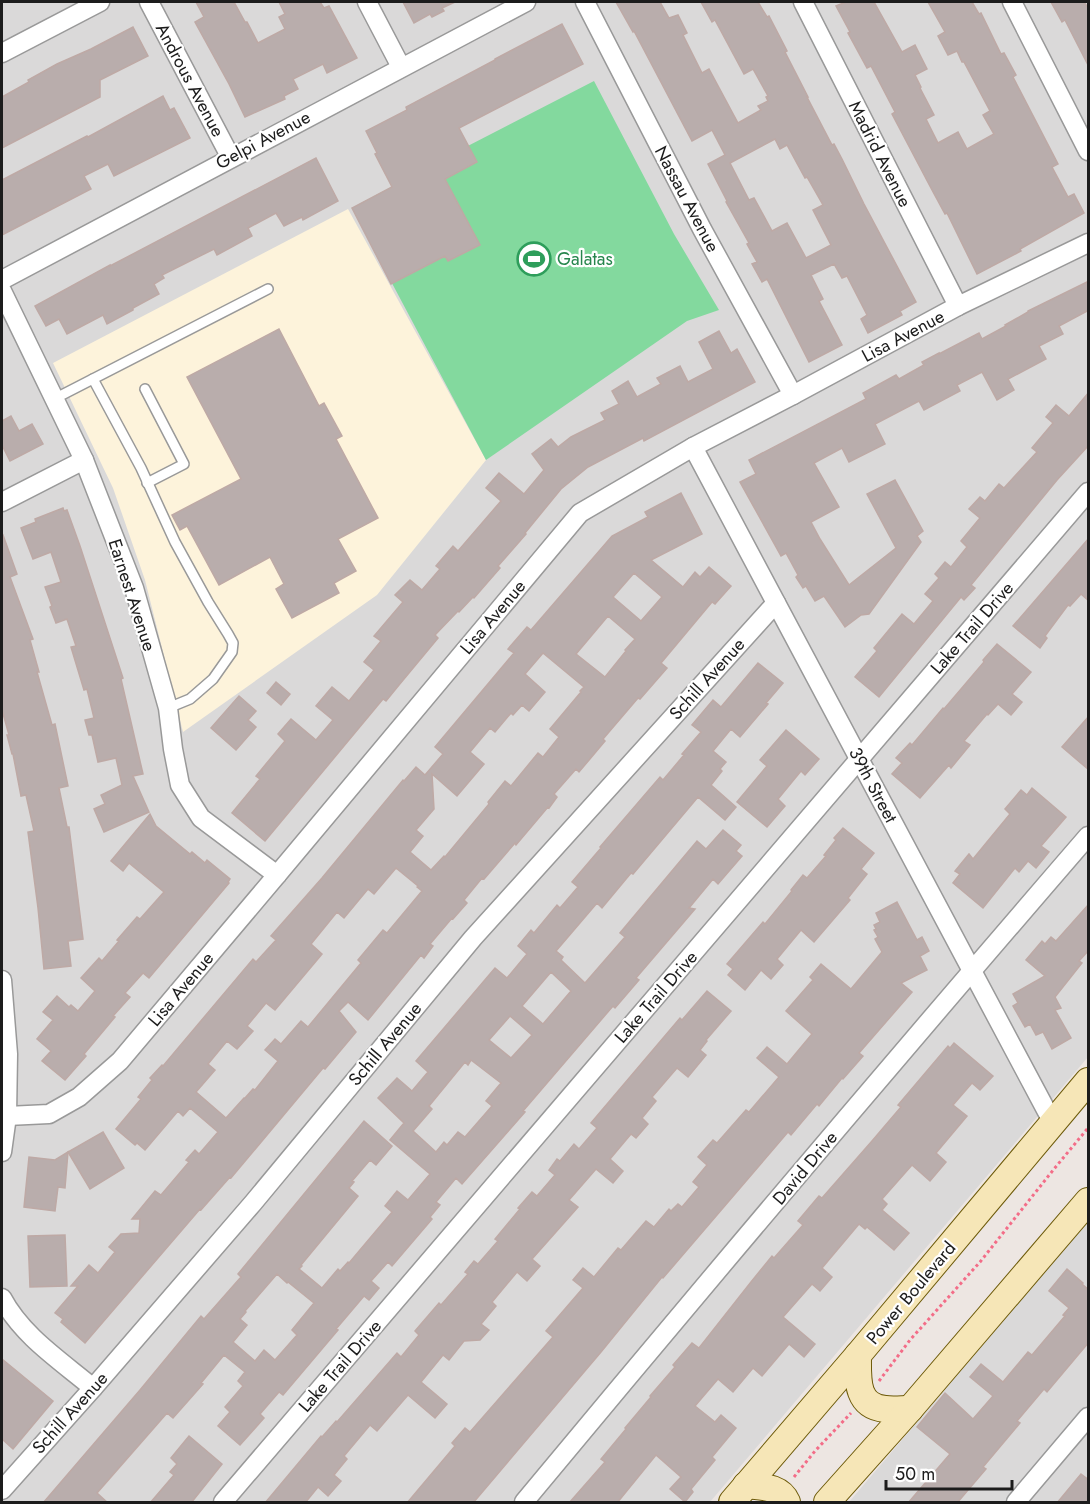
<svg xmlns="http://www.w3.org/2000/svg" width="1090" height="1504" font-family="Jost,sans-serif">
  <rect width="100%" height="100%" fill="#ede6e2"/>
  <g fill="#dad9d9">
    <path d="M2 2H1088V1057L710 1502H2Z"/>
    <path d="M1088 1222V1502H849Z"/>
  </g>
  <path fill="#fdf3db" d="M348 209 486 460 377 595 183 732 145 580 113 488 53 363Z"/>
  <path fill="#83d99e" d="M594 81 674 234 719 310 687 321 486 460 352 208 427 168V167Z"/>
  <g fill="#b9adac" stroke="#bea9a5" stroke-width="1.5" fill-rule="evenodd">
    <path d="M196 2H234L245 22H247L258 43 285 29 279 17 285 14 279 2H320L324 8 329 6 357 58 327 73 323 64 293 79 298 89 284 96 285 99 245 117 229 84 195 22 204 17Z"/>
    <path d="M403 2H455L442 8 444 11 432 17 430 14 414 23Z"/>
    <path d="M616 2H660L669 18 678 15 687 33 683 35 702 73 709 69 738 123 761 110 758 106 768 101 766 97 768 96 753 69 744 74 715 20 712 22 701 2H758L767 17 769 16 787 51 785 52 808 97H807L832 145 834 144 842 159 864 204 916 302 900 311 902 315 868 333 861 319 867 315 847 276 842 278 834 264 811 275 823 299 819 301 842 345 809 362 767 279 762 282 752 264 757 262 747 244 749 243 726 202 727 201 708 164 725 155 712 130 692 141 634 31 633 32ZM775 139 780 149 787 145 805 178 807 177 823 205 813 210 831 245 806 258 787 223 772 231 754 198 749 200 730 163Z"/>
    <path d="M846 2H874L902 52 915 45 927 69 915 75 921 87 920 88 934 115 926 119 938 143 958 132 967 149 994 134 983 115 990 111 964 62H962L957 51 948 55 938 36 945 32 928 2H972L979 14 981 13 1001 54 1004 53 1016 75 1013 77 1058 164 1052 167 1068 197 1074 194 1084 213 1020 249 1021 251 977 274 947 213 945 214 932 190 892 114 895 112 871 66 867 68 848 33 850 32 836 6Z"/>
    <path d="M1051 2H1084L1089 9V67L1065 20 1062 22Z"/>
    <path d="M562 24 583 64 459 128 477 162 445 179 480 245 448 261 445 256 391 284 352 208 392 187 375 154 377 153 366 131 407 110 406 107 495 60V59Z"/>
    <path d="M133 27 148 56 100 80V97L2 148V97L29 82 28 80 57 64 91 49Z"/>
    <path d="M163 96 170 110 174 108 190 138 114 176 108 164 84 176 91 189 2 235V180L87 136 88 137Z"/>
    <path d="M316 158 338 201 303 220 302 217 284 226 276 213 248 228 252 236 217 255 214 249 162 275 164 278 154 284 159 294 133 308V310L107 324 103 315 67 334 59 319 46 326 35 306 110 265V266Z"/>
    <path d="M1089 281V310L1059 326 1063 334 1039 346 1046 359 1008 379 1014 390 997 400 982 372 957 385 960 391 924 410 919 401 875 424 885 444 849 462 842 448 814 463 839 507 811 522 820 539 849 585 896 548 867 494 895 480 923 531 917 536 921 542 869 614 861 615 845 627 824 596 815 601 806 586 803 588 796 577 798 575 786 553 781 556 740 482 756 474 749 460 866 399 863 393 896 375 899 379 924 365 922 362 939 353V354L979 333 982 339 1006 326 1005 325 1028 312V311Z"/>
    <path d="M279 329 319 406 324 403 342 436 336 439 378 518 338 539 356 571 334 583 339 593 292 618 276 589 284 584 270 557 219 585 187 526 180 530 172 515 241 479 187 377Z"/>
    <path d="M719 331 731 353 737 349 755 382 644 441 643 438 588 467 561 489 525 533 526 534 498 566 500 568 474 598 473 597 459 612 458 611 435 635 438 638 399 685 386 701 383 699 265 841 232 813 260 779 256 776 285 741 278 734 291 719 316 740 333 720 316 706 332 687 349 701 374 670 364 662 381 641 374 636 403 602 395 595 410 580 422 590 440 569 436 566 453 546 458 551 501 501 486 488 499 473 524 494 544 470 532 454 551 439 558 447 571 437 605 420 601 413 619 404 612 391 628 381 637 397 661 384 657 378 680 366 688 382 713 369 699 342Z"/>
    <path d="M1089 392V445L1057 480 971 585 975 588 964 600 961 597 879 697 855 677 877 651 874 648 902 614 914 624 933 601 925 594 939 578 935 574 945 562 951 567 967 547 961 541 980 518 969 509 980 497 985 501 999 484 1004 488 1037 452 1032 448 1053 423 1046 417 1056 405 1069 416Z"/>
    <path d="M11 416 19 431 32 424 43 444 10 461 2 445V421Z"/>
    <path d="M681 493 702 534 651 560 683 587 695 572 700 577 709 567 731 586 715 604 712 602 661 663 667 668 640 699 638 698 603 739 605 741 579 772 576 769 554 794 557 797 549 808 548 807 516 845 515 843 484 879 482 878 464 900 467 903 453 919 452 918 430 944 433 946 424 958 421 955 368 1020 348 1002 339 1011 356 1032 325 1069 323 1068 231 1178 230 1177 201 1210 200 1209 85 1343 61 1322 63 1319 55 1313 78 1286H71L89 1265 98 1273 115 1252 109 1247 121 1234 139 1233 140 1219H132L155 1191 161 1195 189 1162 186 1160 195 1150 199 1154 218 1132 190 1108 183 1116 178 1111 145 1150 137 1143 135 1145 116 1129 141 1099 138 1097 152 1080 150 1078 162 1065 163 1066 253 959 256 962 276 940 271 936 322 878 403 780 404 781 416 767 425 775 443 754 435 747 514 653 508 649 527 627 531 630 612 536 648 517 645 512ZM634 573 662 597 641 621 613 597ZM608 616 635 639 625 650 626 651 605 677 576 654ZM543 653 584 687 580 691 581 692 550 729 559 737 543 757 538 753 511 786 505 781 488 802 489 804 445 857 444 856 431 870 410 852 423 836 416 830 434 809 432 774 457 796 484 764 470 752 490 728 495 732 511 713 513 715 522 705 529 711 545 692 525 674ZM396 868 418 886 417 887 422 891 387 933 383 930 358 960 361 963 308 1027 301 1021 281 1044 275 1039 265 1050 278 1061 255 1090 253 1089 245 1098H244L226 1118 196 1092 215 1070 208 1064 227 1041 237 1049 253 1031 247 1026 266 1003 275 1010 322 954 311 944 337 912 344 918 368 889 374 894Z"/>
    <path d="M63 508 64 511 67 510 80 546 123 678 121 679 143 774 133 776 149 812 104 832 94 809 105 804 101 795 122 785 116 758 98 762 92 735H89L85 720 94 718 87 689 84 690 71 647 76 646 67 619 56 623 50 607 52 606 45 587 61 582 51 552 33 559 21 528 36 522 35 519Z"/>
    <path d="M3 535 17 574 10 577 33 639 30 640 39 672H37L52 725 55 724 68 786 59 788 67 827H69L83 939 68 941 71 966 44 969 38 908 28 832 34 831 26 795 21 796 13 754H12L7 735H9L2 710V536Z"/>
    <path d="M1089 538V601L1081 594 1070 606 1068 605 1045 636 1047 638 1040 648 1013 626Z"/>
    <path d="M997 644 1031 672 1012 694 1022 702 1011 715 998 704 988 715 987 714 964 741 970 745 951 768 949 765 920 798 892 774 902 763 896 758 910 743 912 745 943 708 944 709 984 662 983 660Z"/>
    <path d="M758 663 783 683 766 703 768 704 740 737 731 729 713 751 726 762 720 769 722 771 711 785 736 807 725 820 698 797 633 874 631 873 602 908 597 903 556 951 563 957 561 960 585 983 625 937 620 933 697 841 706 849 723 830 741 845 736 851 742 856 718 884 713 879 689 908 695 909 636 978 639 980 615 1008 613 1006 523 1111 525 1112 462 1184 456 1178 436 1202 440 1205 430 1217 432 1219 392 1266 388 1262 371 1281 379 1288 369 1300 364 1296 336 1329 338 1330 283 1395 279 1392 260 1414 264 1418 240 1445 218 1426 230 1412 225 1407 243 1386 238 1381 245 1372 224 1355 201 1383 203 1384 173 1418 167 1413 97 1493 108 1503H43L140 1390 201 1316 204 1319 241 1277 238 1274 364 1121 392 1146 376 1165 370 1160 352 1181 354 1182 349 1188 358 1196 301 1265 302 1266 299 1269 322 1288 338 1269 340 1271 348 1262 349 1263 392 1212 385 1206 397 1191 408 1200 430 1174 390 1140 404 1123 378 1098 397 1078 412 1091 428 1072 416 1061 495 968 507 978 527 954 518 946 531 930 534 933 557 905 560 908 578 887 572 882 601 848 600 847 660 777 663 780 684 755 682 754 701 732 692 725 713 700 721 707ZM551 972 571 991 543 1024 522 1006ZM510 1016 532 1035 511 1058 489 1040ZM471 1060 501 1083 486 1101 492 1106 465 1137 458 1132 447 1145 444 1142 436 1152 413 1131 432 1109 429 1106 465 1062 468 1065ZM277 1274 287 1283 288 1282 314 1303 292 1330 297 1335 275 1360 264 1350 255 1361 233 1342 247 1325 240 1319 246 1312 245 1311Z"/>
    <path d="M276 682 290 694 281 705 267 693Z"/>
    <path d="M239 696 256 711 248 720 256 727 236 750 211 728Z"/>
    <path d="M1089 716V770L1062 747Z"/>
    <path d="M786 730 819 759 805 775 801 771 778 799 785 806 767 827 737 802 767 766 760 760Z"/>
    <path d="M1032 788 1066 817 1041 846 1049 852 1036 868 1028 861 1019 872 1015 868 983 908 953 883 960 874 955 871 969 854 973 859 1010 814 1005 809 1021 790 1027 795Z"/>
    <path d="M150 814 156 826 190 854 192 852 205 863 207 860 230 879 228 882 229 883 149 978 143 973 125 993 130 997 113 1016 115 1017 84 1054 86 1056 65 1080 42 1061 51 1051 37 1039 53 1020 43 1012 57 996 69 1007 71 1005 78 1011 95 991 81 978 99 958 102 961 119 941 117 940 137 917 140 919 164 892 129 863 123 871 111 861Z"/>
    <path d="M843 828 874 853 861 869 867 874 848 898 850 900 814 942 801 930 777 959 783 965 771 979 761 970 745 990 728 975 733 969 727 964 763 922 765 924 792 891 791 890 803 875 807 878 826 856 824 855 836 840 834 838Z"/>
    <path d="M897 902 917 940 922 937 929 951 920 956 927 970 901 983 912 992 859 1053 863 1056 843 1079 842 1078 819 1106 817 1104 791 1135 788 1132 663 1278 662 1277 601 1352 473 1503H407L455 1446 452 1443 465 1428 470 1432 553 1337 546 1331 583 1288 573 1280 583 1268 594 1277 618 1248 621 1250 646 1221 654 1227 669 1209 671 1211 678 1204 682 1207 699 1187 693 1182 707 1165 698 1157 713 1140 717 1143 746 1110 749 1112 779 1077 757 1058 767 1047 787 1064 812 1034 786 1011 813 980 810 977 821 964 851 989 882 952 875 939 878 937 874 930 876 929 874 925 880 922 876 913Z"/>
    <path d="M1089 904V950L1079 961 1082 963 1055 997 1061 1008 1055 1010 1071 1038 1052 1049 1043 1032 1036 1035 1030 1024 1025 1027 1013 1006 1018 1003 1013 994 1045 976 1026 960 1042 941 1045 944 1051 937 1056 941Z"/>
    <path d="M707 991 731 1011 706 1040 707 1041 700 1050 706 1055 688 1077 677 1068 652 1097 656 1101 642 1118 648 1124 636 1138 631 1134 610 1159 623 1171 613 1183 596 1169 569 1200 578 1207 532 1259 540 1266 527 1281 517 1272 492 1302 496 1306 481 1324 489 1330 480 1340 464 1341 449 1360 443 1355 421 1382 447 1404 435 1418 408 1395 377 1431 370 1425 344 1456 347 1459 334 1475 341 1481 328 1496 318 1487 305 1503H265L321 1436 322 1437 336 1421 337 1422 397 1353 401 1357 419 1335 415 1331 439 1303 441 1305 468 1274 465 1272 474 1261 478 1264 498 1241 495 1239 520 1209 518 1208 532 1192 537 1196 555 1175 549 1170 557 1159 560 1161 574 1144 579 1149 597 1128 591 1123 680 1018 682 1020Z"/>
    <path d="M954 1043 993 1076 980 1090 972 1083 953 1105 967 1116 936 1153 946 1162 930 1181 912 1165 882 1199 887 1204 882 1210 909 1233 894 1250 867 1227 865 1229 859 1224 822 1268 832 1277 820 1291 812 1284 783 1317 815 1344 804 1357 789 1344 762 1376 753 1368 733 1392 718 1379 695 1406 715 1422 721 1415 736 1428 712 1457 715 1460 691 1489 693 1492 685 1502 670 1489 681 1477 656 1455 617 1503H569L605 1462 601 1459 626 1429 625 1428 651 1397 650 1396 675 1367 673 1365 692 1343 699 1348 751 1282 772 1256 774 1258 803 1225 798 1221 819 1196 822 1198 872 1141 901 1107 898 1105 948 1046 950 1048Z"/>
    <path d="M103 1132 124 1168 90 1189 68 1152Z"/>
    <path d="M68 1152 65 1188 58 1187 55 1211 24 1207 29 1157 55 1160Z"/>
    <path d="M65 1235 67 1286 30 1287 28 1236Z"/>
    <path d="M1067 1269 1083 1283 1082 1284 1089 1290V1342L1047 1392 1044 1389 1017 1421 1020 1423 983 1467 986 1469 957 1503H908L950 1454 917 1427 945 1393 973 1419 993 1396 970 1377 981 1364 1003 1382 1028 1352 1032 1355 1065 1316 1063 1315 1069 1308 1049 1291Z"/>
    <path d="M2 1359 53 1401 13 1449 2 1439Z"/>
    <path d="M189 1436 222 1464 191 1503H150L174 1475 170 1472 177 1464 171 1458Z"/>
    <path d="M1081 1474 1089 1480V1503H1057Z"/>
  </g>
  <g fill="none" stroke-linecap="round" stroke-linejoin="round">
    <defs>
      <g id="lane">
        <path d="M93 379 141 468 175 542 208 602 228 634 233 643 232 652 213 679 190 699 168 708"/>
        <path d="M145 389 184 464 147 483"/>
        <path d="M54 399 268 289"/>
      </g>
      <g id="street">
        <path d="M149 2 231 158"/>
        <path d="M367 2 401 67"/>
        <path d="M585 2 702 229 793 395"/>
        <path d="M803 2 958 306"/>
        <path d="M1012 2 1088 151"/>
        <path d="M2 53 100 2"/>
        <path d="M2 280 526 2"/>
        <path d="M2 291 84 460 134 588 168 708 173 749 180 785 201 818 277 875"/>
        <path d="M693 447 1053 1123"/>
        <path d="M2 502 84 460"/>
        <path d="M2 980 8 1054 7 1116 2 1152"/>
        <path d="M7 1116 49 1114 79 1097 120 1061 277 875 580 513 693 447 793 395 958 306 1088 243"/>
        <path d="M2 1298C22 1336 61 1361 93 1388"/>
        <path d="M2 1490 93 1388 253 1203 473 938 776 603"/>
        <path d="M223 1502 1088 492"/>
        <path d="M524 1502C710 1278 898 1056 1088 836"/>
        <path d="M1016 1502 1088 1417"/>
      </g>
      <g id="secondary">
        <path d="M858 1355C858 1378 855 1406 885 1409 893 1410 902 1409 910 1409"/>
        <path d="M746 1485C762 1487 780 1486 787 1502"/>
        <path d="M732 1502 858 1355 1088 1081"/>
        <path d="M827 1502 910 1409 1088 1201"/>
      </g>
    </defs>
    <use href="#lane" stroke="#999" stroke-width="12"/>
    <use href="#street" stroke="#999" stroke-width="21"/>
    <use href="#secondary" stroke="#6d5a09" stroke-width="28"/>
    <g stroke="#f36d88" stroke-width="3" stroke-dasharray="3 3" stroke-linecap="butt">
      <path d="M879 1381 910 1340 980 1262 1054 1169 1088 1128"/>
      <path d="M794 1477 815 1451 851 1413"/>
    </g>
    <use href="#lane" stroke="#fff" stroke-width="9"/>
    <use href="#street" stroke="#fff" stroke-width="18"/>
    <use href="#secondary" stroke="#f6e6b7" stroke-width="26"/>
  </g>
  <defs>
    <symbol id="stadium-ring" viewBox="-11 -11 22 22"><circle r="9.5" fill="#fff" stroke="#2e9e5b" stroke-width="1.5"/><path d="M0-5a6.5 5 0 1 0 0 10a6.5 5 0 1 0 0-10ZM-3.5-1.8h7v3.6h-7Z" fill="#2e9e5b"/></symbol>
  </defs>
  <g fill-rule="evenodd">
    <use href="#stadium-ring" x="515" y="240" width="38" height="38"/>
  </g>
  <g text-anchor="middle" stroke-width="4.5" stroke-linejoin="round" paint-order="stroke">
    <g font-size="18" fill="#1c1c1c" stroke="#fff">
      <text transform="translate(190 80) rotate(62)" y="6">Androus Avenue</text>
      <text transform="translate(263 140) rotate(-28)" y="6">Gelpi Avenue</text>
      <text transform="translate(880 154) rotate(63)" y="6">Madrid Avenue</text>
      <text transform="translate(687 199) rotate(62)" y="6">Nassau Avenue</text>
      <text transform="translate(903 336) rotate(-28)" y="6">Lisa Avenue</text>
      <text transform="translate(132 595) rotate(72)" y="6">Earnest Avenue</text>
      <text transform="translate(493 617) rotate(-50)" y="6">Lisa Avenue</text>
      <text transform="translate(972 628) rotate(-49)" y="6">Lake Trail Drive</text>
      <text transform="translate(707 679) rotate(-48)" y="6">Schill Avenue</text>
      <text transform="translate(873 785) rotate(62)" y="6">39th Street</text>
      <text transform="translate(181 989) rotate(-50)" y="6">Lisa Avenue</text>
      <text transform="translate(656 997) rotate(-49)" y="6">Lake Trail Drive</text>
      <text transform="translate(385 1044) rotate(-50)" y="6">Schill Avenue</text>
      <text transform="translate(805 1168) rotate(-50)" y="6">David Drive</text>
      <text transform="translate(911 1293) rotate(-50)" y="6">Power Boulevard</text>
      <text transform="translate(340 1366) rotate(-49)" y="6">Lake Trail Drive</text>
      <text transform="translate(70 1413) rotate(-48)" y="6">Schill Avenue</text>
    </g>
    <g font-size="18" fill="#27864d" stroke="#fff" text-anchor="start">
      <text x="557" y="265">Galatas</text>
    </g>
  </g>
  <rect width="1090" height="1504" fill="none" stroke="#1c1c1c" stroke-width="6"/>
  <path d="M886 1480v9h126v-9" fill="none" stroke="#1c1c1c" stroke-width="3"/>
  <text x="895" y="1480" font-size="18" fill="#1c1c1c" stroke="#ffffff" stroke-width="4.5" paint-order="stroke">50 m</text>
</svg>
